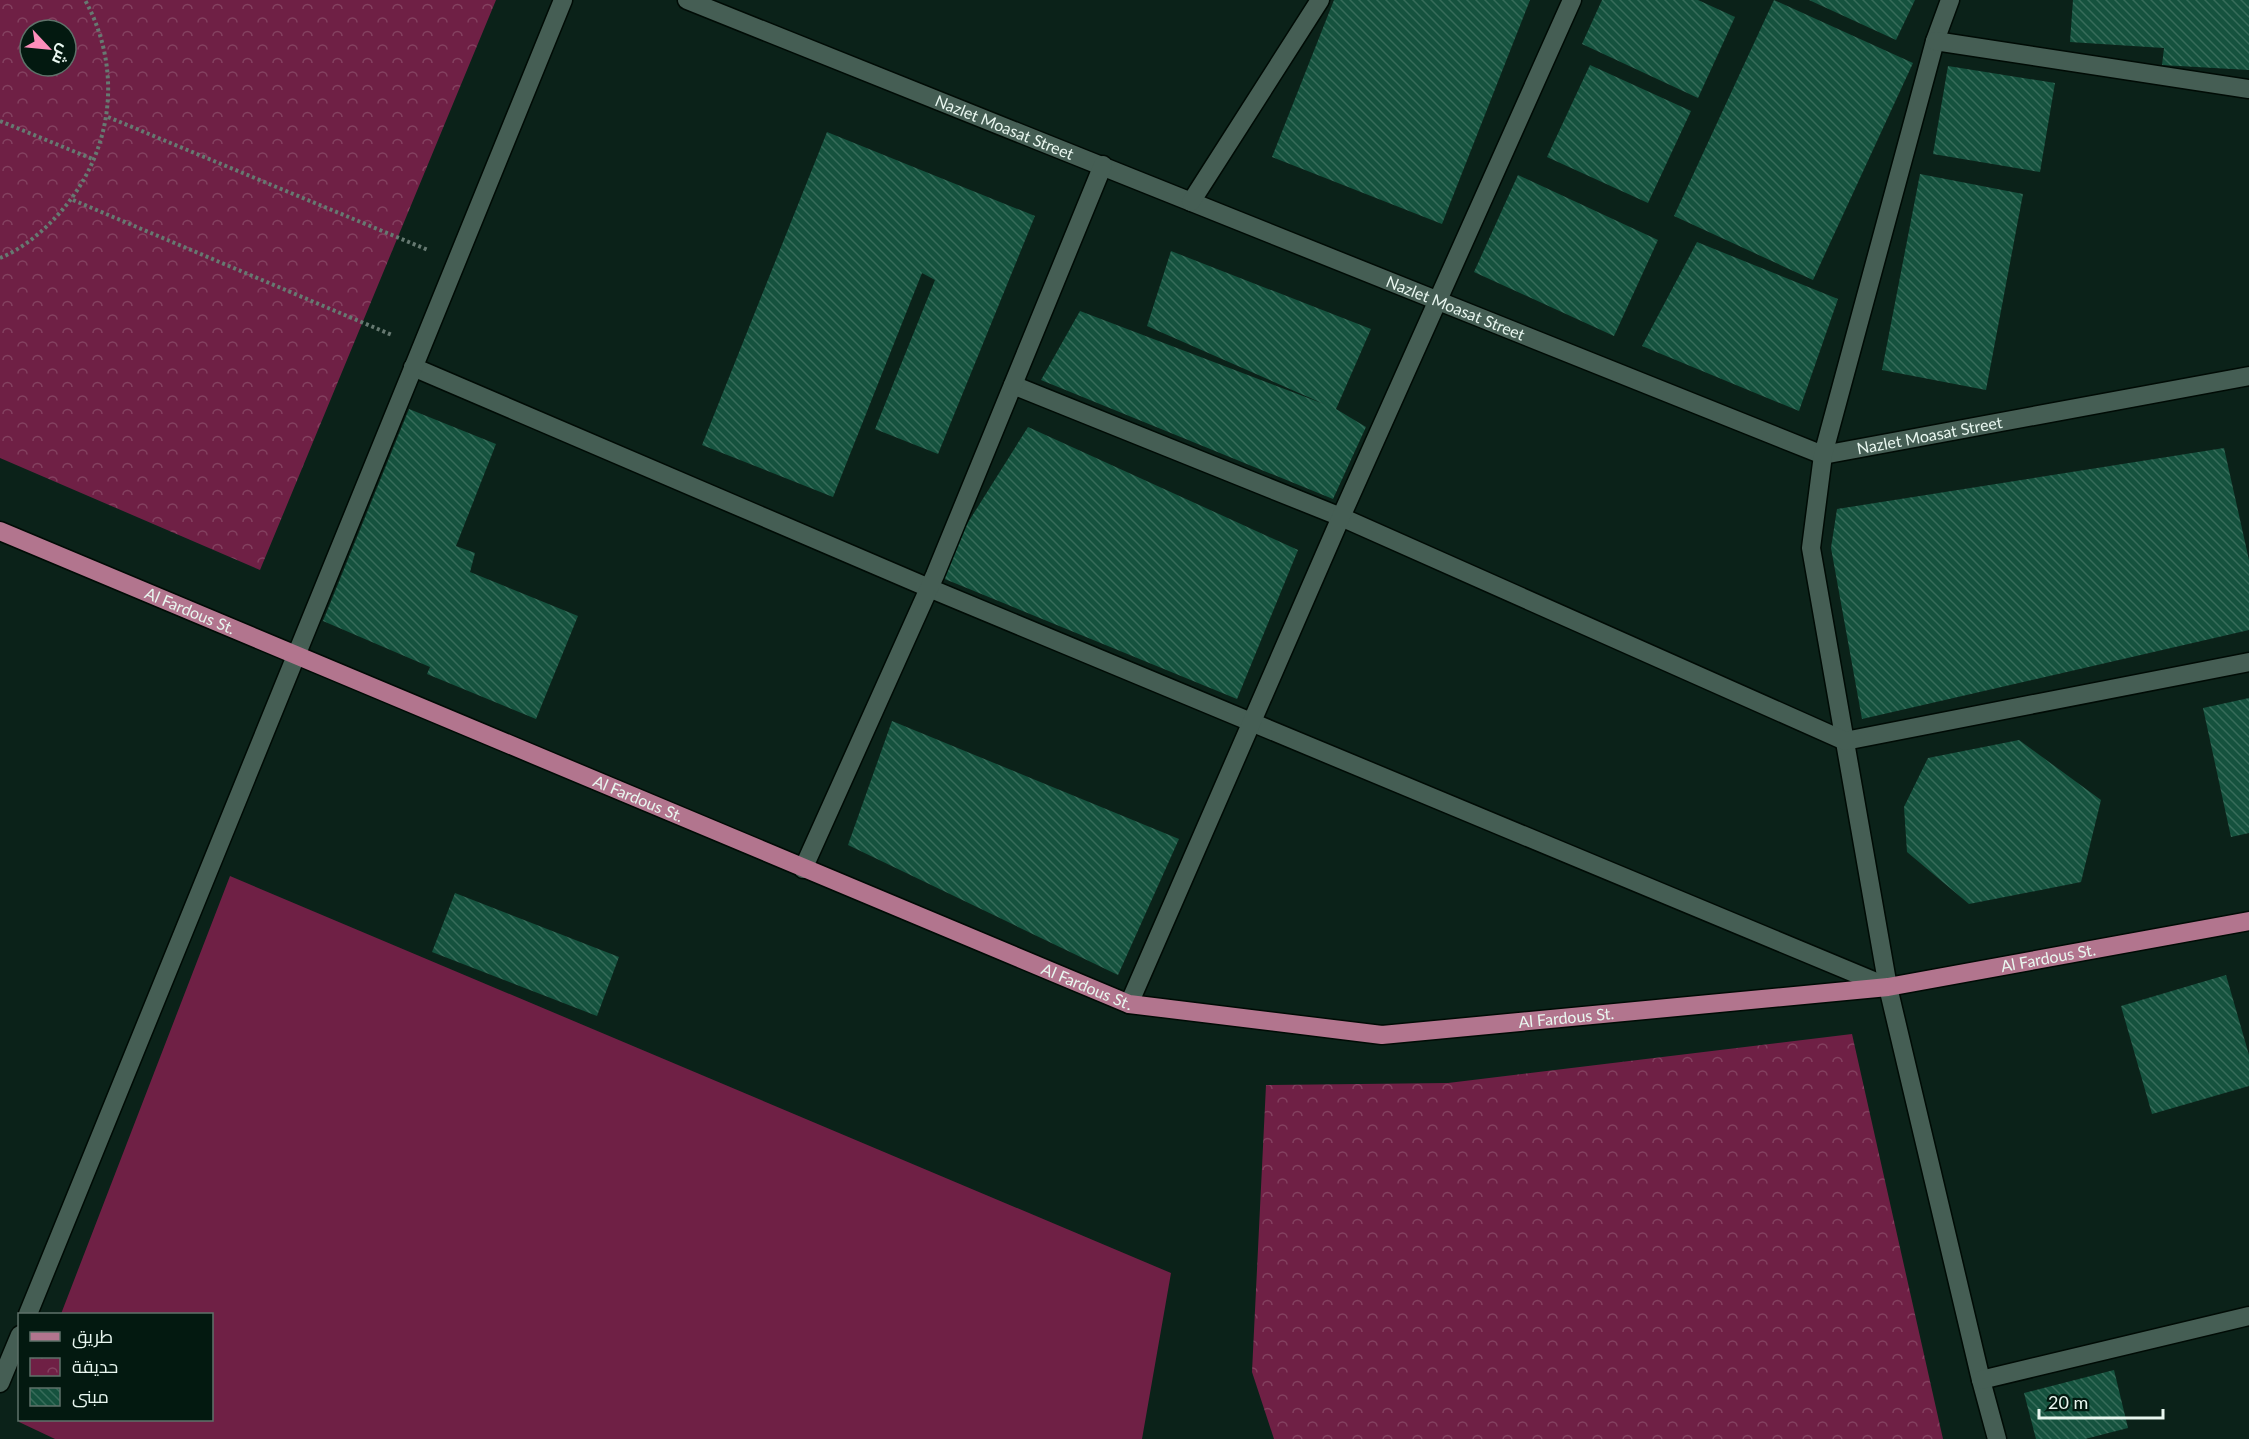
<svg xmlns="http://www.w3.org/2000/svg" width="2249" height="1439" font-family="Lato,Cairo,sans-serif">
  <defs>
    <pattern id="park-crowns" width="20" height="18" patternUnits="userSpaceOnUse" patternTransform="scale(1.5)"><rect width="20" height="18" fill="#6f2045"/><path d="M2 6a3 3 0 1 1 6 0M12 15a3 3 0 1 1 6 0" fill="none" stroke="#844160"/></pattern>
    <pattern id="building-back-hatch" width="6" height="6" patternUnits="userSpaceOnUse" patternTransform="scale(1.5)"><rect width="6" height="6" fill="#15523e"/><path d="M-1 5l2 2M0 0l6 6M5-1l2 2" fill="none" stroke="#376c5a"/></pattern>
  </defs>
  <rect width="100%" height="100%" fill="#0b2219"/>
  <g fill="url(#park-crowns)" fill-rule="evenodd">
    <path d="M0 0H496L260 570 0 458ZM30 30H66V66H30Z"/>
    <path d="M1852 1034 1943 1439H1274L1252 1372 1266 1085 1448 1083Z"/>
  </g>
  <path fill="#6f2045" d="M230 876 1171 1273 1142 1439H55L19 1422 20 1420H212V1314H61Z"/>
  <g fill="url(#building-back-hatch)">
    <path d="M1334 0H1530L1442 224 1272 157Z"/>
    <path d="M1602 0H1698L1735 17 1698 98 1582 44Z"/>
    <path d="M1774 0 1913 63 1813 280 1674 216Z"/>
    <path d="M1809 0H1915L1896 40Z"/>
    <path d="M2073 0H2249V70L2162 65 2164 48 2070 42Z"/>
    <path d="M1590 65 1691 111 1648 203 1547 157Z"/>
    <path d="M1948 66 2055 83 2040 172 1933 154Z"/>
    <path d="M827 132 1035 216 938 454 875 429 935 280 922 273 833 497 702 445Z"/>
    <path d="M1920 174 2023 194 1986 390 1882 370Z"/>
    <path d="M1518 175 1658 240 1614 336 1474 272Z"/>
    <path d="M1697 242 1838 299 1799 411 1642 346Z"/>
    <path d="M1171 251 1371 329 1336 409 1366 427 1333 499 1041 380 1080 311 1324 404 1147 326Z"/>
    <path d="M409 409 496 444 456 546 475 553 470 572 578 616 536 719 427 674 430 667 323 621Z"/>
    <path d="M1028 427 1298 550 1237 699 935 575Z"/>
    <path d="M2224 448 2249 560V630L1862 719 1831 548 1837 509Z"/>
    <path d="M2249 698V833L2231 837 2203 708Z"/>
    <path d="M892 721 1179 839 1118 975 848 845Z"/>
    <path d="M2019 740 2101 800 2081 882 1969 904 1907 852 1904 807 1928 758Z"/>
    <path d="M455 893 619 957 597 1016 432 952Z"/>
    <path d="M2226 975 2249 1055V1086L2152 1114 2121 1006Z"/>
    <path d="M2114 1370 2128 1428 2085 1439H2036L2024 1393Z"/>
  </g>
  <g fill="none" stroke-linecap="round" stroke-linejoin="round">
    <defs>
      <g id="minor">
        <path id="s1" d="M687 0 1823 455 2249 376"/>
        <path d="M1950 0 1935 41 1823 455 1811 548 1888 987 1981 1380 1997 1439"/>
        <path d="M1935 41 2249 89"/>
        <path d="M1191 202 1320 0"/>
        <path d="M413 367 929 588 1888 987"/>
        <path d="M1013 385 1341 517 1845 741 2249 662"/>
        <path d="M803 869 935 575 1103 165"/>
        <path d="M1129 1004 1341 517 1572 0"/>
        <path d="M28 1314 563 0"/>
        <path d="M1981 1380 2249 1316"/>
        <path d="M0 1383 20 1335"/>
      </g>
      <g id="major">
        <path id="s2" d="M0 531 1129 1004 1382 1035 1888 987 2249 921"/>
      </g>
    </defs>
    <use href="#minor" stroke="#000b05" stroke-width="21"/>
    <use href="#major" stroke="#000b05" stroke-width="21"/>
    <g stroke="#667971" stroke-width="4" stroke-dasharray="3 3" stroke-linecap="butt">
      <path d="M108 117 428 250"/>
      <path d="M0 121 95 160"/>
      <path d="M73 200 392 335"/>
      <path d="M0 258C20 250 40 234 55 218 112 158 125 73 85 0"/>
    </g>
    <use href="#minor" stroke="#455e54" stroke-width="18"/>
    <use href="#major" stroke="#b2758e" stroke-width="18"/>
  </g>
  <g text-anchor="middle" stroke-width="6" stroke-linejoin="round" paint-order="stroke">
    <g font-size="16" fill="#e9f7f0" stroke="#031910">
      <text dy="6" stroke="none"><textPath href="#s1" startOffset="342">Nazlet Moasat Street</textPath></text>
      <text dy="6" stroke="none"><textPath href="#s1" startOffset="828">Nazlet Moasat Street</textPath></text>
      <text dy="6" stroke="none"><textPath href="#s1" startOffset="1332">Nazlet Moasat Street</textPath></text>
      <text dy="6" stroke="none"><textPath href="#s2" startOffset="206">Al Fardous St.</textPath></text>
      <text dy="6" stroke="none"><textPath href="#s2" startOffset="692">Al Fardous St.</textPath></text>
      <text dy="6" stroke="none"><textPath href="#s2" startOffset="2150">Al Fardous St.</textPath></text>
      <text dy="6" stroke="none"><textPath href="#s2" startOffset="1178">Al Fardous St.</textPath></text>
      <text dy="6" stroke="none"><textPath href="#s2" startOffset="1664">Al Fardous St.</textPath></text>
    </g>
  </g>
  <rect x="18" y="1313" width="195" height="108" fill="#031910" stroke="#5f726a" stroke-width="1.5"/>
  <rect x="30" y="1332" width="30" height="9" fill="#b2758e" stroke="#5f726a" stroke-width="1.5"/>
  <text x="72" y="1343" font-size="18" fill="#e9f7f0">طريق</text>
  <rect x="30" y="1358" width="30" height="18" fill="url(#park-crowns)" stroke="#5f726a" stroke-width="1.5"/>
  <text x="72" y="1373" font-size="18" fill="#e9f7f0">حديقة</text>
  <rect x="30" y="1388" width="30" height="18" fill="url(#building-back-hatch)" stroke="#5f726a" stroke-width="1.5"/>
  <text x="72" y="1403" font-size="18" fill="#e9f7f0">مبنى</text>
  <g transform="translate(48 48) rotate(116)"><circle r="28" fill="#031910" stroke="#5f726a" stroke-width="1.5"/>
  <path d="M0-4.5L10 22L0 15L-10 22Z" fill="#fe8ebb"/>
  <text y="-9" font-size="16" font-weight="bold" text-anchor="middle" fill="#e9f7f0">ش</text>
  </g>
  <path d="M2039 1409v9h124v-9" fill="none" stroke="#e9f7f0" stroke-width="3"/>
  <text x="2048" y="1409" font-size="18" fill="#e9f7f0" stroke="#031910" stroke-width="4.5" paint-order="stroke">20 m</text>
</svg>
